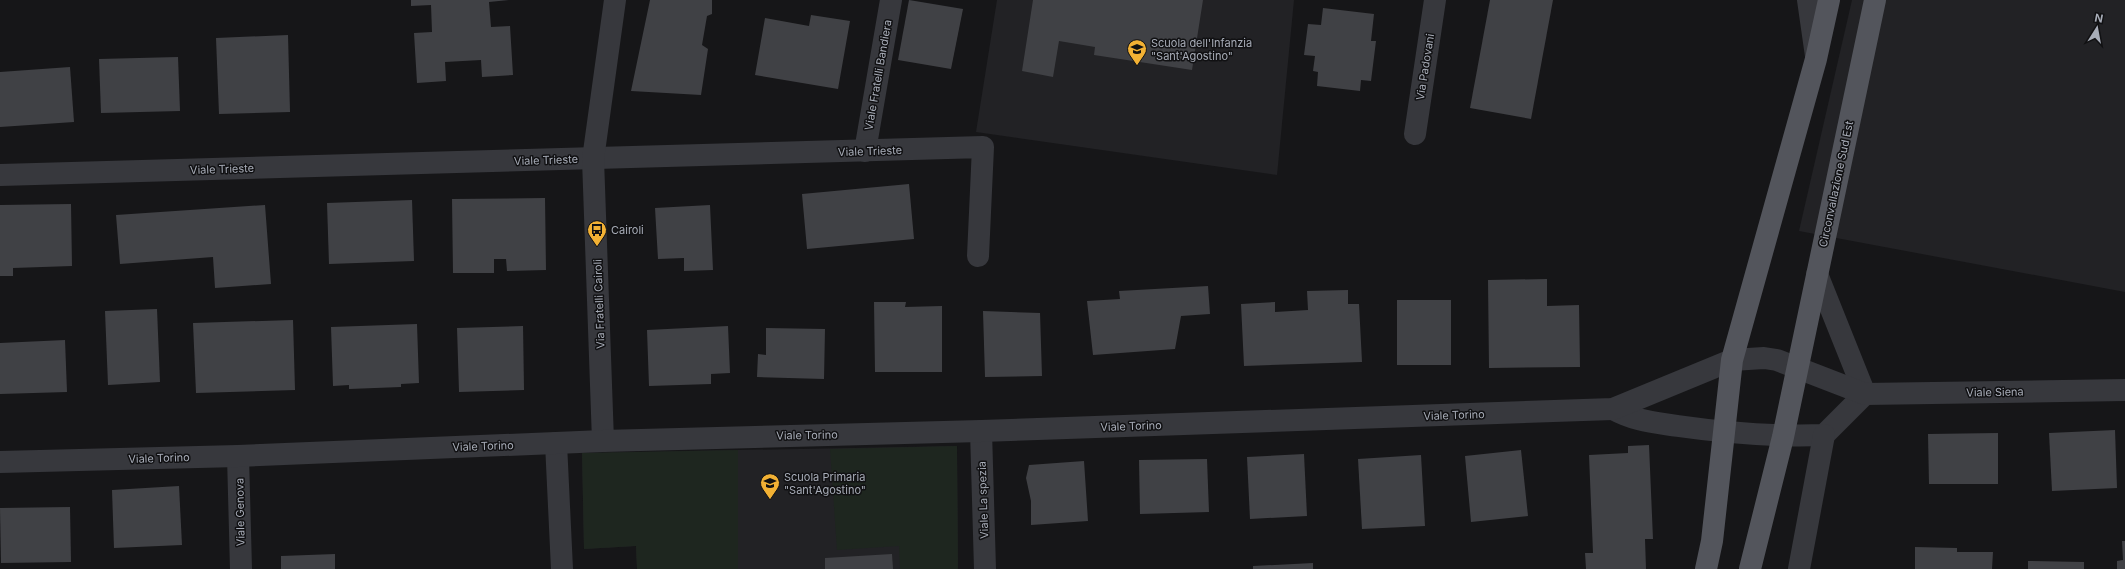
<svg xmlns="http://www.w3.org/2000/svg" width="2125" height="569" font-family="Inter,sans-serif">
  <rect width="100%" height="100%" fill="#161618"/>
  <g fill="#222225">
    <path d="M997 0H1294L1277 175 976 132Z"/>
    <path d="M1852 0H2125V292L1799 231Z"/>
    <path d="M957 446 958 569H637L636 546 584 549 582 453Z"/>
  </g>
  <g fill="#1e261f">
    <path d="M957 446 958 569H900L899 546 837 550 830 449Z"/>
    <path d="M738 450V569H637L636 546 584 549 582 453Z"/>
  </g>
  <g fill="#404145">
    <path d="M411 0H509L489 2 491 27 510 26 513 75 482 77 481 60 445 62 446 81 417 83 414 33 432 32 431 5 411 6Z"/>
    <path d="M650 0H712V14L707 16 702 45 708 49 701 95 631 91Z"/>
    <path d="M909 0 963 9 951 69 898 60Z"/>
    <path d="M1033 0H1203L1192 70 1094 55 1095 47 1059 41 1053 77 1022 71Z"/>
    <path d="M1490 0H1553L1531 119 1470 108Z"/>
    <path d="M1323 8 1374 14 1371 41H1376L1371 81 1361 80 1360 91 1317 86 1318 72 1313 71 1315 56 1304 55 1308 24 1321 25Z"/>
    <path d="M811 15 850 21 838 89 755 75 765 18 809 26Z"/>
    <path d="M288 35 290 112 219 114 216 38Z"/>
    <path d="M178 57 180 111 101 113 99 59Z"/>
    <path d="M70 67 74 122 0 127V72Z"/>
    <path d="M909 184 914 239 807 249 802 194Z"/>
    <path d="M545 198 546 270 507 271 506 259H494V273H453L452 199Z"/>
    <path d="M412 200 414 261 329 264 327 203Z"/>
    <path d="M71 204 72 266 13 268V276H0V205Z"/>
    <path d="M265 205 271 284 215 288 213 257 120 264 116 215Z"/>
    <path d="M710 205 713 270 684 271V258L658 259 655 208Z"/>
    <path d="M1547 279V306L1579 305 1580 367 1489 368 1488 280Z"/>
    <path d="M1208 286 1210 314 1181 316 1175 349 1093 355 1087 301 1120 299 1119 291Z"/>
    <path d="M1348 290V304H1359L1362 362 1244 366 1241 304 1275 302V312L1308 310 1307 291Z"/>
    <rect x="1397" y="300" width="54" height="65"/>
    <path d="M874 302H906L905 307 942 306V372H875Z"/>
    <path d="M157 309 160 382 108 385 105 311Z"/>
    <path d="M983 311 1040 313 1042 376 985 377Z"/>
    <path d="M293 320 295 390 196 393 193 323Z"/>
    <path d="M417 324 419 383 401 384V387L349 389V385L333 386 331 327Z"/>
    <path d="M523 326 524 390 459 392 457 328Z"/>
    <path d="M728 326 730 373 711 374V384L649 386 647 330Z"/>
    <path d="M766 328 825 329 824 379 757 377 758 354 766 355Z"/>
    <path d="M65 340 67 392 0 394V343Z"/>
    <path d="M2115 430 2117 488 2052 491 2049 433Z"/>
    <path d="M1998 433V484H1929L1928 434Z"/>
    <path d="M1649 445 1653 539H1645L1646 569H1586L1585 553H1593L1589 455 1628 453V446Z"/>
    <path d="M1521 450 1528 516 1471 522 1465 456Z"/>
    <path d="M1304 454 1307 516 1250 519 1247 457Z"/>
    <path d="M1421 455 1425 526 1362 529 1358 459Z"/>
    <path d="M1207 459 1209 512 1140 514 1139 460Z"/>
    <path d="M1084 461 1088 521 1031 525V501L1026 478 1029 465Z"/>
    <path d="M179 486 182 545 114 548 112 490Z"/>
    <path d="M70 507 71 562 1 563 0 508Z"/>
    <path d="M2122 541H2125V569H2117V561L2123 560Z"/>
    <path d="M1915 547 1957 548V552H1993L1992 569H1915Z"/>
    <path d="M335 554V569H281V556Z"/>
    <path d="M892 554 893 569H825V558Z"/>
    <path d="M2028 561 2084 562V569H2028Z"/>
    <path d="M1313 563V569H1253V566Z"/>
  </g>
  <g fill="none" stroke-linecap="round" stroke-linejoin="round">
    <g stroke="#37383d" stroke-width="22">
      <path d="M1808 0 1816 56"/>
      <path d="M1415 134 1435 0"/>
      <path d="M865 151 891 0"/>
      <path d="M0 175 983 147 978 256"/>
      <path d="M1817 274 1865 394"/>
      <path d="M1613 409C1635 421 1653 422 1678 426 1727 433 1774 437 1824 435L1865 394"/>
      <path d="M981 431 985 569"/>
      <path d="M603 441 593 159 615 0"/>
      <path d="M556 443 562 569"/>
      <path d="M238 456 241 569"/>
      <path d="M0 462 238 456 603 441 981 431 1613 409 1732 360 1764 358 1777 360 1865 394 2125 390"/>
      <path d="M1799 569 1824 435"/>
    </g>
    <g stroke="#53555c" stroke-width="22">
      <path d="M1706 569 1712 541 1732 360 1816 59 1829 0"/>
      <path d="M1750 569 1783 437 1875 0"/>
    </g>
  </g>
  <defs>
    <symbol id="school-pin" viewBox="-11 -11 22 30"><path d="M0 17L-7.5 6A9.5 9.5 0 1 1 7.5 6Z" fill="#f2b134" stroke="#111113"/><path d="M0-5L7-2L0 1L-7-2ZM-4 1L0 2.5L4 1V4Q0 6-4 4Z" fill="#111"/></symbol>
    <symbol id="bus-pin" viewBox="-11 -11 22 30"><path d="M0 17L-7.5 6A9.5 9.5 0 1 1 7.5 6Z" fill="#f2b134" stroke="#111113"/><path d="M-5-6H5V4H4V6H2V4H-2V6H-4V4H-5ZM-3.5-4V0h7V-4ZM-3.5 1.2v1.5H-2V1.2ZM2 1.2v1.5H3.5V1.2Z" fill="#111"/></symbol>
  </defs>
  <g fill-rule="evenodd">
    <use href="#school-pin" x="1126" y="38" width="22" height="30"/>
    <use href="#bus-pin" x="586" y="219" width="22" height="30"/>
    <use href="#school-pin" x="759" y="472" width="22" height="30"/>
  </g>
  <g text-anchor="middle" stroke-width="3" stroke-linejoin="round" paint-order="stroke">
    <g font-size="11" fill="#a8adb8" stroke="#111113" text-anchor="start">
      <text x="1151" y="47">Scuola dell'Infanzia<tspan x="1151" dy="13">"Sant'Agostino"</tspan></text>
      <text x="611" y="234">Cairoli</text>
      <text x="784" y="481">Scuola Primaria<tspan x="784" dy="13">"Sant'Agostino"</tspan></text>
    </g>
    <g font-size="11" fill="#a8adb8" stroke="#111113">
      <text transform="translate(1425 67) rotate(-81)" y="4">Via Padovani</text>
      <text transform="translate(878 75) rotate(-80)" y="4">Viale Fratelli Bandiera</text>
      <text transform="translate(870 151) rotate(-2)" y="4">Viale Trieste</text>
      <text transform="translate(546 160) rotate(-2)" y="4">Viale Trieste</text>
      <text transform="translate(222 169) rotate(-2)" y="4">Viale Trieste</text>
      <text transform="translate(1836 184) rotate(-78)" y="4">Circonvallazione Sud Est</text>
      <text transform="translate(599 304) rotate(-92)" y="4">Via Fratelli Cairoli</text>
      <text transform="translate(1995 392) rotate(-1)" y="4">Viale Siena</text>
      <text transform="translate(1454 415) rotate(-2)" y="4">Viale Torino</text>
      <text transform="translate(1131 426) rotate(-2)" y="4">Viale Torino</text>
      <text transform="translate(807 435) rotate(-1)" y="4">Viale Torino</text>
      <text transform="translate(483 446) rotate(-2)" y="4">Viale Torino</text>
      <text transform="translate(159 458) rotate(-2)" y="4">Viale Torino</text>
      <text transform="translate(983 500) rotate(-92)" y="4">Viale La spezia</text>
      <text transform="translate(240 512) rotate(-91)" y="4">Viale Genova</text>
    </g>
  </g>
  <g transform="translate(2097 28) rotate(11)" stroke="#111113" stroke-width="3" paint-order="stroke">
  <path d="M0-3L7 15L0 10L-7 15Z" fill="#a8adb8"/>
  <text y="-6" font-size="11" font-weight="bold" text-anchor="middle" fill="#a8adb8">N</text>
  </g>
</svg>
